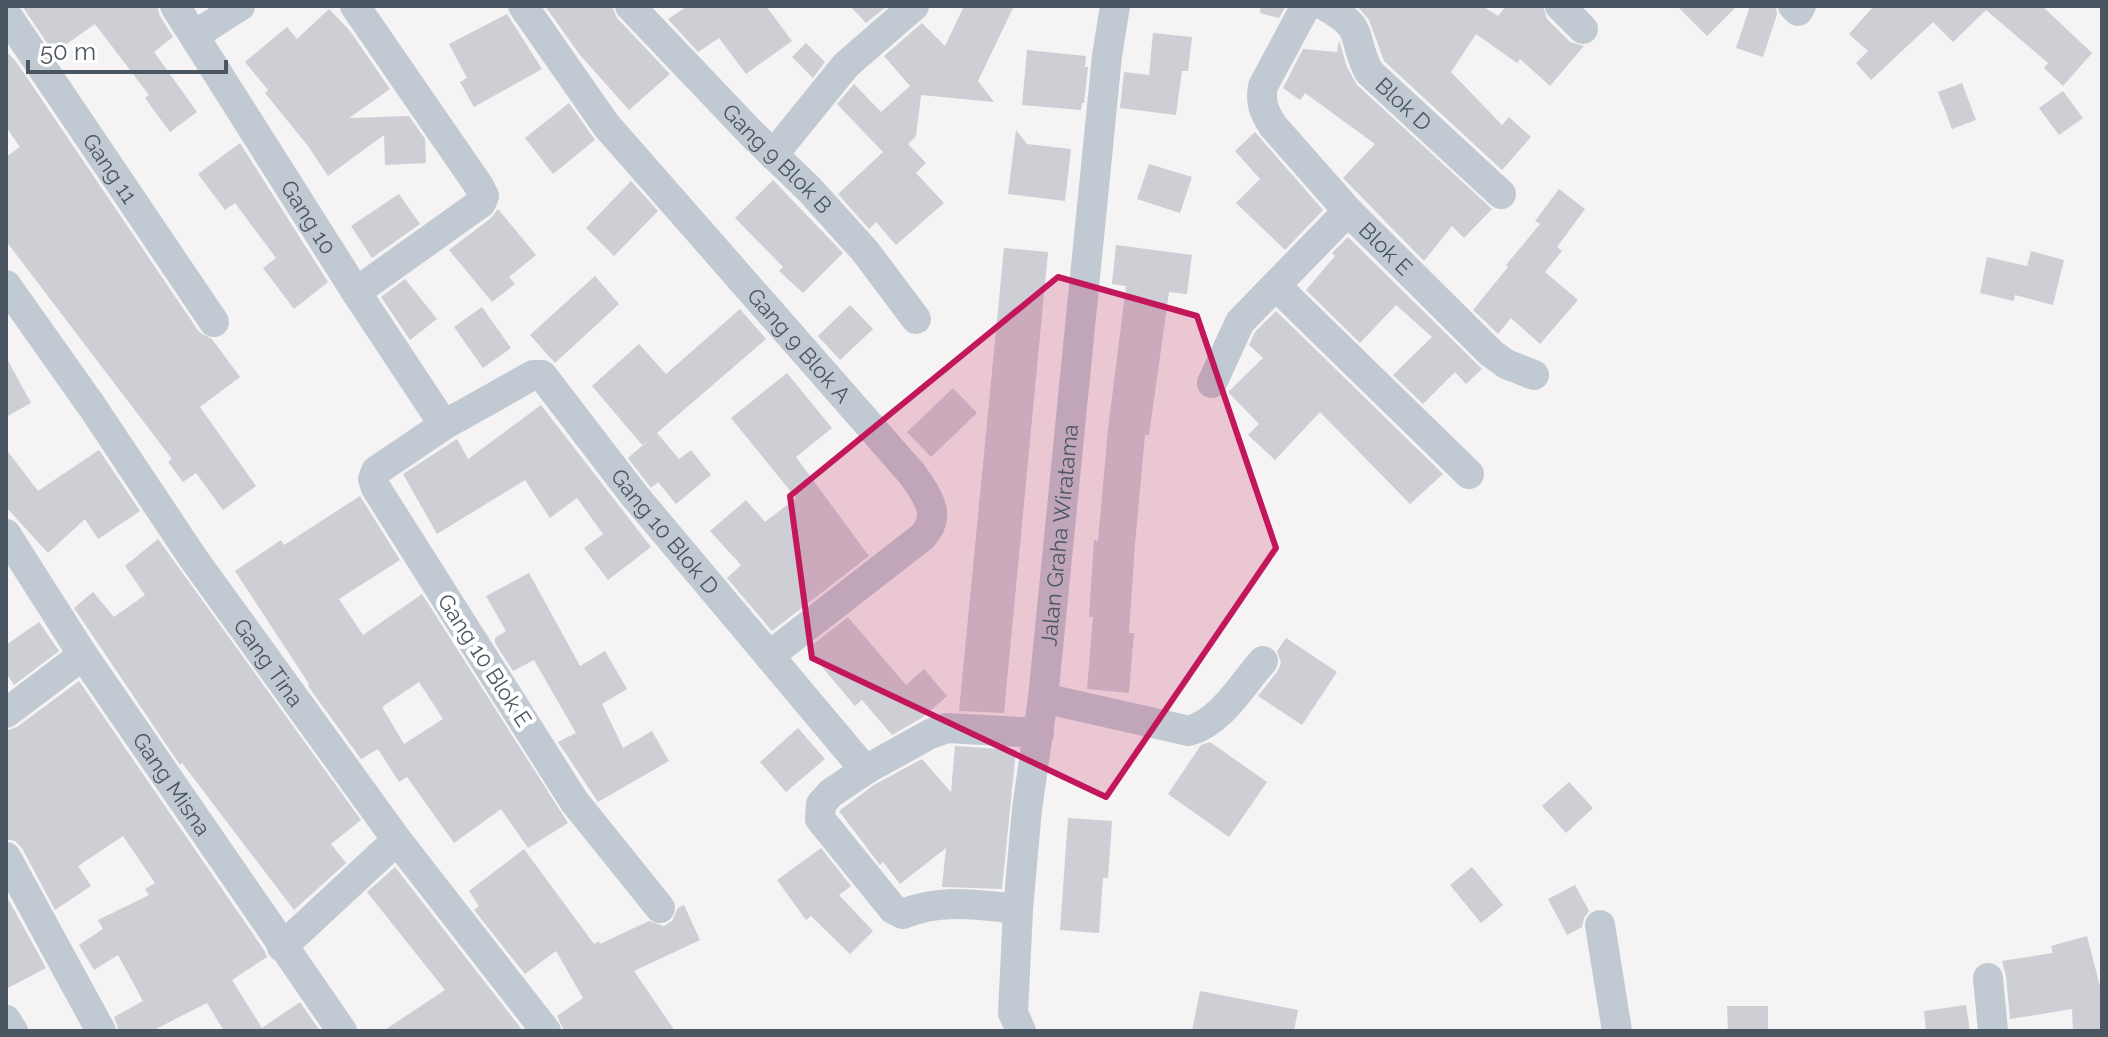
<svg xmlns="http://www.w3.org/2000/svg" width="2108" height="1037" font-family="Raleway,sans-serif">
  <rect width="100%" height="100%" fill="#f5f3f3"/>
  <g fill="#cdcfd5" fill-rule="evenodd">
    <path d="M22 6H157L160 16 173 37 154 52 197 112 170 132 145 98 149 95 95 24 54 53Z"/>
    <path d="M545 6H612L617 18 670 74 629 110 580 55Z"/>
    <path d="M688 6H766L792 41 746 74 719 38 698 52 668 19Z"/>
    <path d="M850 6H887L866 23Z"/>
    <path d="M964 6H1014L978 81 994 102 921 95 916 136 908 144 926 163 916 173 944 203 896 245 876 222 869 229 838 194 883 152 837 104 854 84 881 112 910 86 884 56 922 23 945 46Z"/>
    <path d="M1261 6H1286L1279 18 1260 13Z"/>
    <path d="M1357 6H1482L1498 16 1506 6H1543L1547 19 1570 42 1584 46 1550 86 1520 59 1517 63 1476 34 1451 72 1502 125 1509 117 1531 137 1502 170 1384 61 1369 20Z"/>
    <path d="M1677 6H1737L1707 36Z"/>
    <path d="M1750 6H1776L1777 14 1763 57 1736 48Z"/>
    <path d="M1874 6H2042L2092 53 2063 86 2044 68 2048 63 1986 10 1953 42 1933 22 1871 80 1856 63 1868 51 1849 34Z"/>
    <path d="M329 9 350 31 390 89 349 118 409 116 425 139 426 163 385 165 384 135 328 176 308 146 265 93 268 90 245 62 287 27 297 39Z"/>
    <path d="M507 14 542 69 474 107 460 82 467 78 449 44Z"/>
    <path d="M1153 33 1192 37 1188 71H1182L1176 115 1120 108 1124 72 1149 75Z"/>
    <path d="M1339 40 1347 67 1357 85 1492 209 1464 238 1452 226 1424 261 1343 178 1375 144 1305 93 1300 100 1283 88 1303 49 1337 52Z"/>
    <path d="M806 43 825 62 813 78 792 57Z"/>
    <path d="M1027 50 1086 56 1085 67H1088L1084 103H1082L1081 110 1022 105Z"/>
    <path d="M6 51 17 63 199 332 212 339 240 377 200 407 256 486 223 510 196 473 183 482 168 462 172 459 6 241V157L20 147 6 127Z"/>
    <path d="M1962 83 1976 120 1952 129 1938 92Z"/>
    <path d="M2063 91 2083 118 2059 135 2039 108Z"/>
    <path d="M569 103 595 140 553 174 525 138Z"/>
    <path d="M1016 130 1027 144 1071 149 1065 201 1008 194Z"/>
    <path d="M1255 132 1323 210 1285 250 1236 203 1260 179 1235 151Z"/>
    <path d="M240 143 328 282 294 309 263 268 276 258 235 203 225 210 198 174Z"/>
    <path d="M1149 164 1192 177 1180 213 1137 199Z"/>
    <path d="M773 180 843 253 803 293 779 271 783 267 735 218Z"/>
    <path d="M631 181 658 211 614 256 586 228Z"/>
    <path d="M1559 189 1585 209 1557 247 1562 251 1545 272 1578 300 1540 344 1511 318 1498 334 1473 310 1508 267 1506 265 1540 224 1535 221Z"/>
    <path d="M399 194 420 224 372 258 351 226Z"/>
    <path d="M498 209 536 255 509 277 515 284 492 302 449 250 491 218Z"/>
    <path d="M1348 237 1482 369 1466 384 1455 372 1423 404 1393 375 1432 337 1396 305 1360 343 1306 290 1335 256 1332 253Z"/>
    <path d="M1116 245 1192 255 1187 294 1169 292 1149 435H1145L1135 544 1129 633H1134L1129 693 1087 689 1093 617H1089L1094 540 1098 541 1108 429 1126 286 1112 284Z"/>
    <path d="M1004 248 1048 252 1004 713 959 711Z"/>
    <path d="M2031 251 2064 260 2053 305 2015 295 2014 301 1980 293 1987 257 2027 266Z"/>
    <path d="M595 276 619 304 555 363 530 335Z"/>
    <path d="M405 279 437 319 410 340 381 297Z"/>
    <path d="M850 305 873 329 840 360 818 336Z"/>
    <path d="M482 307 511 348 483 368 454 327Z"/>
    <path d="M740 309 766 339 657 433 679 459 691 450 711 475 676 504 658 482 651 488 628 458 651 438 643 446 592 386 639 344 666 374Z"/>
    <path d="M1276 311 1443 474 1410 504 1320 412 1275 460 1248 435 1259 424 1228 392 1263 358 1249 345 1255 332Z"/>
    <path d="M6 357 31 403 6 417Z"/>
    <path d="M787 373 832 428 796 457 869 556 772 631 727 578 741 565 710 531 746 500 765 522 796 498 731 418Z"/>
    <path d="M953 388 977 413 931 457 907 432Z"/>
    <path d="M541 405 651 547 608 580 584 548 603 534 577 498 550 518 525 480 437 534 403 474 457 439 468 459Z"/>
    <path d="M6 449 38 491 99 450 140 511 98 539 85 519 48 553 6 507Z"/>
    <path d="M360 496 400 560 339 599 363 635 422 594 568 823 528 848 501 809 454 843 407 777 399 782 378 749 361 759 308 686 309 684 235 571 281 540 284 545ZM419 682 443 719 404 744 382 707Z"/>
    <path d="M158 539 361 820 331 844 346 863 294 910 182 763 180 765 74 608 93 592 114 617 145 595 125 566Z"/>
    <path d="M529 573 580 666 605 651 627 689 602 704 623 748 652 731 669 761 598 802 558 742 576 733 534 660 513 671 495 643V638L506 631 486 596Z"/>
    <path d="M848 617 906 685 924 669 947 696 923 717 892 735 862 700 855 706 807 649Z"/>
    <path d="M39 622 59 651 14 685 6 673V645Z"/>
    <path d="M1286 638 1337 672 1302 725 1258 696 1277 672 1281 663 1277 651Z"/>
    <path d="M79 681 264 950 267 957 232 980 262 1028 300 1002 320 1031H224L207 1003 152 1031H119L114 1017 143 1001 118 955 94 970 79 945 103 929 98 920 149 895 145 889 155 883 123 836 78 866 91 886 55 910 22 848 15 841 6 839V731L17 727Z"/>
    <path d="M798 728 825 759 786 792 760 762Z"/>
    <path d="M1210 742 1267 782 1229 837 1168 794 1201 745Z"/>
    <path d="M955 746 1016 750 1002 889 942 887 946 848 900 884 883 862 880 865 839 811 874 785 922 759 951 792Z"/>
    <path d="M1569 782 1593 808 1566 833 1542 806Z"/>
    <path d="M1068 818 1112 821 1108 878H1103L1099 933 1060 930Z"/>
    <path d="M821 848 851 886 839 895 873 931 850 954 811 916 806 920 777 880Z"/>
    <path d="M524 849 594 944 599 941 600 944 649 921 664 926 672 921 678 908 684 905 700 940 634 971 675 1031H564L557 1016 583 998 556 951 525 974 474 910 479 906 469 891Z"/>
    <path d="M395 867 523 1031H383L445 990 367 892Z"/>
    <path d="M1472 867 1503 905 1481 923 1450 885Z"/>
    <path d="M1575 885 1589 911 1584 918 1582 927 1567 935 1548 899Z"/>
    <path d="M6 895 46 968 6 989Z"/>
    <path d="M2087 936 2101 990 2102 1031H2073L2072 1009 2010 1019 2006 976 2002 961 2053 953 2051 946Z"/>
    <path d="M1200 991 1298 1010 1294 1031H1192Z"/>
    <path d="M1966 1005 1970 1031H1926L1924 1011Z"/>
    <path d="M1727 1006H1768V1031H1728Z"/>
  </g>
  <g fill="none" stroke-linecap="round" stroke-linejoin="round">
    <g stroke="#c1cad2" stroke-width="30">
      <path id="s1" d="M175 6 356 292 444 425"/>
      <path d="M355 6 479 186 484 196 481 203 356 292"/>
      <path id="s2" d="M523 6 606 125 913 475C927 496 943 515 922 537L769 656"/>
      <path id="s3" d="M630 6 752 134 809 189 865 251 916 319"/>
      <path id="s4" d="M1306 6 1263 86C1260 103 1264 112 1273 126L1348 211 1491 353 1506 364 1534 375"/>
      <path id="s5" d="M1325 6C1368 30 1350 36 1369 72L1501 194"/>
      <path d="M1560 6 1583 29"/>
      <path d="M1793 6 1798 11 1801 6"/>
      <path id="s6" d="M6 14 214 322"/>
      <path d="M195 35 240 6"/>
      <path d="M773 155 846 65 914 6"/>
      <path id="s7" d="M6 285 91 405 193 558 397 840 546 1031"/>
      <path d="M1277 287 1469 474"/>
      <path d="M1212 383 1240 322 1348 211"/>
      <path id="s8" d="M6 534 83 655 342 1031"/>
      <path d="M1043 698 1189 731C1222 721 1241 686 1263 661"/>
      <path d="M6 713 83 655"/>
      <path d="M6 857 101 1031"/>
      <path id="s9" d="M660 908 574 801 376 488 373 479 376 471 444 425 533 375H542L634 495 865 770"/>
      <path d="M1018 909C979 905 941 898 903 914L893 909 820 819 821 804 831 793 865 770 930 734 947 728 1039 733"/>
      <path d="M1600 925 1617 1031"/>
      <path d="M282 947 397 840"/>
      <path d="M1988 978 1993 1031"/>
      <path d="M6 1020 13 1031"/>
      <path id="s10" d="M1021 1031 1013 1013 1018 909 1027 809 1043 698 1107 56 1115 6"/>
    </g>
  </g>
  <path fill="#c2185b" fill-opacity="0.2" stroke="#c2185b" stroke-width="6" stroke-linejoin="round" d="M1058 277 1197 316 1276 548 1106 797 812 658 790 496Z"/>
  <g text-anchor="middle" stroke-width="8" stroke-linejoin="round" paint-order="stroke">
    <g font-size="22" fill="#4a5661" stroke="#fff">
      <text dy="8" stroke="none"><textPath href="#s5" startOffset="130">Blok D</textPath></text>
      <text dy="8" stroke="none"><textPath href="#s3" startOffset="212">Gang 9 Blok B</textPath></text>
      <text dy="8" stroke="none"><textPath href="#s6" startOffset="186">Gang 11</textPath></text>
      <text dy="8" stroke="none"><textPath href="#s1" startOffset="250">Gang 10</textPath></text>
      <text dy="8" stroke="none"><textPath href="#s4" startOffset="300">Blok E</textPath></text>
      <text dy="8" stroke="none"><textPath href="#s2" startOffset="438">Gang 9 Blok A</textPath></text>
      <text dy="8" stroke="none"><textPath href="#s9" startOffset="918">Gang 10 Blok D</textPath></text>
      <text dy="8" stroke="none"><textPath href="#s10" startOffset="500">Jalan Graha Wiratama</textPath></text>
      <text transform="translate(485 660) rotate(57)" y="8">Gang 10 Blok E</text>
      <text dy="8" stroke="none"><textPath href="#s7" startOffset="460">Gang Tina</textPath></text>
      <text dy="8" stroke="none"><textPath href="#s8" startOffset="300">Gang Misna</textPath></text>
    </g>
  </g>
  <rect width="2108" height="1037" fill="none" stroke="#4a5661" stroke-width="16"/>
  <path d="M28 60v12h198v-12" fill="none" stroke="#4a5661" stroke-width="4"/>
  <text x="40" y="60" font-size="24" fill="#4a5661" stroke="#ffffff" stroke-width="6" paint-order="stroke">50 m</text>
</svg>
